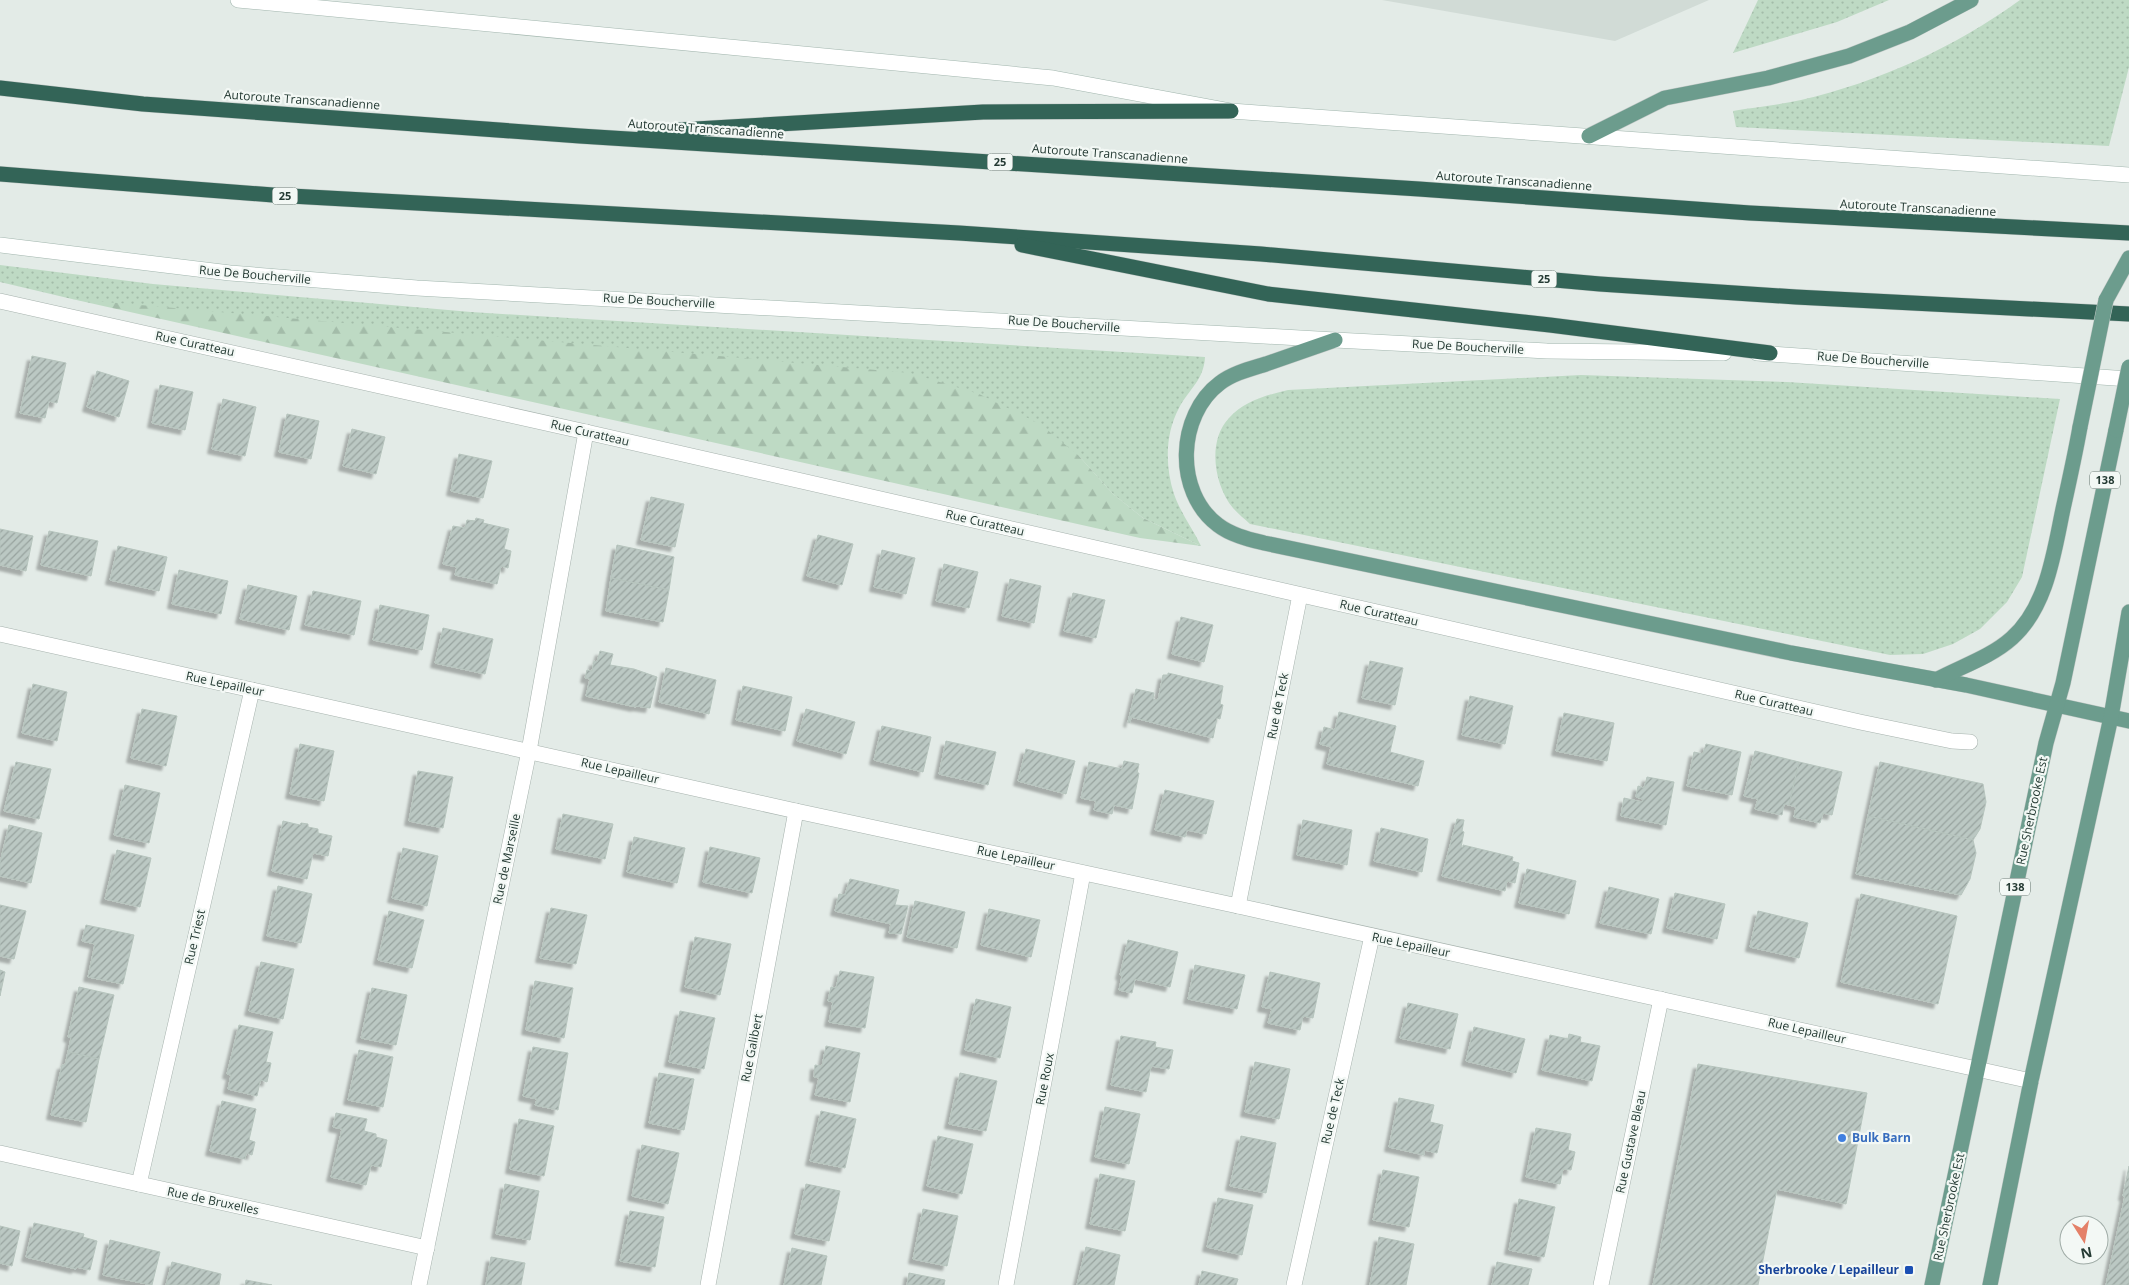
<svg xmlns="http://www.w3.org/2000/svg" width="2129" height="1285" font-family="'Open Sans',sans-serif">
  <defs>
    <pattern id="grass-dots" width="8" height="8" patternUnits="userSpaceOnUse" patternTransform="scale(1.25)"><rect width="8" height="8" fill="#bedac4"/><path d="M2 2h.1M6 6h.1" fill="none" stroke="#a3bca9" stroke-width="1.8" stroke-linecap="round"/></pattern>
    <pattern id="forest-firs" width="22" height="20" patternUnits="userSpaceOnUse" patternTransform="scale(1.25)"><rect width="22" height="20" fill="#bedac4"/><path d="M5 1l3.5 6h-7zM16 11l3.5 6h-7z" fill="#a3bca9"/></pattern>
    <pattern id="building-hatch" width="6" height="6" patternUnits="userSpaceOnUse" patternTransform="scale(1.25)"><rect width="6" height="6" fill="#bbc8c3"/><path d="M-1 1l2-2M0 6l6-6M5 7l2-2" fill="none" stroke="#98a39f"/></pattern>
    <filter id="shadow"><feDropShadow dx="-4.5" dy="4.5" stdDeviation="1" flood-color="#0004"/></filter>
  </defs>
  <rect width="100%" height="100%" fill="#e3ebe7"/>
  <path fill="#d1dbd6" d="M1382 0H1709L1615 41Z"/>
  <g fill="url(#grass-dots)">
    <path d="M1758 0H1889L1837 22 1733 53Z"/>
    <path d="M2020 0H2129V67L2109 146 1736 127 1733 111C1756 107 1779 105 1801 100 1879 82 1955 47 2020 0Z"/>
    <path d="M0 265 153 284 471 312 1205 357C1204 380 1189 389 1179 408 1165 434 1165 466 1174 494 1180 512 1193 529 1201 546L1143 518 1113 494 1079 456 72 299 0 282Z"/>
    <path d="M1581 375 1787 382 2060 399 2022 577 2007 602 1980 629 1953 644 1923 654 1890 655 1250 524C1245 519 1238 514 1233 508 1214 485 1207 441 1229 418 1244 401 1267 395 1288 390Z"/>
  </g>
  <path fill="url(#forest-firs)" d="M72 299 910 373 979 394 1040 424 1079 456 1113 494 1143 518 1201 546 1140 538Z"/>
  <g fill="url(#building-hatch)" stroke="#b6c4bd" filter="url(#shadow)">
    <path d="M32 356 66 363 57 403 49 401 45 418 20 413Z"/>
    <path d="M97 371 129 381 119 417 87 407Z"/>
    <path d="M160 385 193 392 185 430 152 423Z"/>
    <path d="M223 399 256 407 245 456 212 449Z"/>
    <path d="M287 414 319 421 311 459 279 452Z"/>
    <path d="M352 429 385 437 376 474 343 466Z"/>
    <path d="M459 454 492 461 483 498 451 491Z"/>
    <path d="M651 497 684 504 675 547 641 540Z"/>
    <path d="M476 518 484 520 483 523 509 529 504 549 511 551 508 568 501 566 497 584 455 575 457 567 443 564 453 526 465 528 467 520 475 521Z"/>
    <path d="M0 529 33 536 26 571 0 565Z"/>
    <path d="M49 531 98 541 91 576 41 565Z"/>
    <path d="M818 535 853 544 842 585 807 576Z"/>
    <path d="M617 545 674 557 669 590 611 578Z"/>
    <path d="M118 546 167 557 159 591 110 580Z"/>
    <path d="M882 550 915 558 906 594 874 587Z"/>
    <path d="M944 564 978 572 969 608 936 601Z"/>
    <path d="M179 570 228 581 221 614 172 604Z"/>
    <path d="M611 578 669 590 663 622 606 611Z"/>
    <path d="M1010 579 1041 586 1034 623 1002 616Z"/>
    <path d="M248 585 297 596 289 630 240 619Z"/>
    <path d="M313 591 361 601 354 635 305 625Z"/>
    <path d="M1073 593 1105 600 1096 638 1064 631Z"/>
    <path d="M380 605 429 615 422 650 373 640Z"/>
    <path d="M1181 617 1213 625 1204 662 1172 654Z"/>
    <path d="M443 628 493 639 485 674 435 663Z"/>
    <path d="M600 651 613 654 610 665 634 669 657 677 650 708 636 706V707L586 696 590 679 585 678 587 670 592 671 594 661 597 662Z"/>
    <path d="M1370 661 1403 668 1395 705 1362 698Z"/>
    <path d="M666 668 716 680 709 714 659 702Z"/>
    <path d="M1168 673 1223 686 1220 704 1223 705 1220 719 1217 718 1213 738 1131 717 1130 723 1128 722 1136 689 1154 693 1153 699 1158 700 1163 675H1168Z"/>
    <path d="M33 684 67 692 57 741 22 733Z"/>
    <path d="M743 686 792 697 785 731 736 720Z"/>
    <path d="M1470 696 1513 706 1505 744 1462 735Z"/>
    <path d="M142 709 177 716 166 766 131 758Z"/>
    <path d="M806 709 855 722 846 754 797 741Z"/>
    <path d="M1339 712 1396 726 1390 752 1424 761 1418 786 1327 764 1331 747 1320 744 1324 727 1335 730Z"/>
    <path d="M1564 713 1614 723 1607 761 1556 751Z"/>
    <path d="M882 726 931 737 923 772 874 760Z"/>
    <path d="M946 741 996 752 988 785 939 774Z"/>
    <path d="M300 744 334 751 324 801 290 794Z"/>
    <path d="M1706 744 1741 752 1732 795 1687 786 1694 752 1703 754Z"/>
    <path d="M1026 749 1075 761 1066 794 1018 781Z"/>
    <path d="M1755 751 1799 762 1789 805 1784 804 1782 815 1755 809 1758 799 1744 796Z"/>
    <path d="M1124 761 1139 764 1137 773H1139L1132 809 1114 805 1112 814 1094 810 1096 801 1081 798 1089 762 1122 769Z"/>
    <path d="M16 762 51 769 39 819 4 811Z"/>
    <path d="M1799 762 1842 772 1832 815 1823 813 1820 823 1794 817 1796 807 1789 805Z"/>
    <path d="M1880 762 1983 784 1986 802 1980 829 1973 840 1868 816Z"/>
    <path d="M418 771 453 777 443 828 409 821Z"/>
    <path d="M1647 777 1674 782 1666 825 1621 816 1624 798 1642 802 1643 799 1636 797 1638 786 1644 788Z"/>
    <path d="M125 785 160 793 149 843 114 835Z"/>
    <path d="M1165 790 1214 801 1206 834 1187 830 1185 837 1155 830Z"/>
    <path d="M563 814 613 824 605 859 556 849Z"/>
    <path d="M1868 816 1973 840 1976 853 1970 879 1961 895 1856 874Z"/>
    <path d="M1457 819 1464 820 1462 831 1464 832 1461 847H1463V845L1513 857 1512 861 1519 863 1515 883 1507 881 1505 891 1442 876Z"/>
    <path d="M1303 820 1352 830 1347 865 1297 855Z"/>
    <path d="M283 821 300 825 301 823 308 824V827L318 829V833L332 836 328 856 313 853 307 879 272 871Z"/>
    <path d="M9 825 42 833 31 883 0 876V863Z"/>
    <path d="M1381 828 1428 839 1422 872 1374 861Z"/>
    <path d="M634 837 685 848 677 883 627 872Z"/>
    <path d="M710 847 760 858 752 893 703 882Z"/>
    <path d="M403 848 438 856 427 906 392 898Z"/>
    <path d="M117 850 151 858 140 907 105 899Z"/>
    <path d="M1527 869 1576 881 1569 914 1519 903Z"/>
    <path d="M850 879 899 890 895 905 908 906 901 934 889 933 891 924 835 911 839 894 845 895Z"/>
    <path d="M278 886 312 894 301 943 267 936Z"/>
    <path d="M1609 887 1659 899 1651 934 1600 923Z"/>
    <path d="M1675 893 1725 904 1717 939 1667 928Z"/>
    <path d="M1861 894 1957 916 1938 1004 1841 982Z"/>
    <path d="M915 901 965 912 957 948 907 937Z"/>
    <path d="M0 905 26 911 14 959 0 956Z"/>
    <path d="M551 908 587 915 576 964 540 958Z"/>
    <path d="M989 909 1040 920 1031 957 981 945Z"/>
    <path d="M389 911 424 920 412 968 378 960Z"/>
    <path d="M1758 911 1808 923 1799 958 1750 947Z"/>
    <path d="M86 925 134 935 123 984 88 977 95 944 82 941Z"/>
    <path d="M695 937 731 944 720 995 685 987Z"/>
    <path d="M1128 940 1178 952 1170 987 1135 979 1132 993 1119 990 1122 976 1120 975Z"/>
    <path d="M261 962 294 969 283 1019 249 1011Z"/>
    <path d="M1195 965 1245 975 1237 1009 1188 999Z"/>
    <path d="M0 970 5 972 0 996Z"/>
    <path d="M840 971 874 977 865 1028 829 1022 833 1002 828 1001 831 987 836 988Z"/>
    <path d="M1270 972 1320 983 1313 1018 1303 1016 1300 1030 1268 1023 1272 1009 1262 1007Z"/>
    <path d="M535 981 573 988 564 1038 526 1030Z"/>
    <path d="M79 987 114 995 99 1059 68 1052 71 1038 68 1037Z"/>
    <path d="M372 988 407 995 396 1045 361 1038Z"/>
    <path d="M976 999 1011 1007 1000 1058 965 1050Z"/>
    <path d="M1408 1003 1458 1014 1450 1049 1400 1038Z"/>
    <path d="M680 1011 715 1018 704 1069 669 1062Z"/>
    <path d="M239 1025 273 1032 266 1062 271 1063 267 1082 262 1080 260 1082 257 1096 228 1089 231 1075 227 1074Z"/>
    <path d="M1474 1027 1525 1039 1516 1073 1466 1061Z"/>
    <path d="M1569 1034 1581 1037 1580 1042 1600 1046 1592 1081 1542 1070 1550 1035 1568 1039Z"/>
    <path d="M1121 1036 1156 1042 1155 1047 1173 1050 1169 1069 1151 1066 1146 1092 1111 1085Z"/>
    <path d="M826 1046 860 1053 850 1102 815 1095 819 1078 814 1077 815 1065 822 1066Z"/>
    <path d="M533 1047 568 1053 558 1110 535 1105 537 1099 523 1096Z"/>
    <path d="M359 1050 393 1057 383 1107 348 1100Z"/>
    <path d="M68 1052 99 1059 86 1122 51 1115 62 1065H65Z"/>
    <path d="M1255 1062 1290 1069 1279 1119 1245 1112Z"/>
    <path d="M1698 1064 1867 1093 1846 1204 1777 1189 1758 1285H1653Z"/>
    <path d="M659 1073 694 1079 684 1130 649 1123Z"/>
    <path d="M960 1073 997 1081 986 1131 949 1124Z"/>
    <path d="M1399 1098 1434 1105 1430 1122 1443 1125 1437 1153 1424 1150V1155L1389 1147Z"/>
    <path d="M222 1101 256 1109 249 1140 255 1142 252 1155 246 1153 245 1159 210 1151Z"/>
    <path d="M1105 1107 1140 1114 1129 1164 1095 1157Z"/>
    <path d="M821 1111 856 1119 845 1168 810 1161Z"/>
    <path d="M336 1113 367 1119 364 1131 376 1134V1137L387 1140 381 1167 371 1165 366 1185 331 1177 342 1129 333 1127Z"/>
    <path d="M519 1119 554 1126 544 1176 510 1169Z"/>
    <path d="M1536 1128 1571 1134 1568 1150 1575 1152 1571 1170 1563 1169 1560 1184 1526 1177Z"/>
    <path d="M938 1136 973 1144 962 1194 927 1186Z"/>
    <path d="M1241 1136 1276 1143 1266 1193 1230 1186Z"/>
    <path d="M642 1145 679 1153 668 1204 632 1196Z"/>
    <path d="M2129 1166V1285H2106L2125 1196H2123Z"/>
    <path d="M1383 1170 1419 1177 1409 1227 1373 1220Z"/>
    <path d="M1100 1174 1135 1181 1125 1231 1090 1224Z"/>
    <path d="M505 1184 539 1191 530 1240 496 1234Z"/>
    <path d="M806 1184 840 1191 829 1241 795 1234Z"/>
    <path d="M1218 1198 1253 1205 1242 1255 1207 1247Z"/>
    <path d="M1519 1199 1555 1207 1544 1257 1509 1250Z"/>
    <path d="M923 1209 958 1216 947 1266 913 1259Z"/>
    <path d="M630 1211 664 1217 655 1267 620 1261Z"/>
    <path d="M34 1223 84 1234 83 1237 97 1241 90 1270 76 1267V1269L26 1257Z"/>
    <path d="M0 1226 20 1231 12 1266 0 1263Z"/>
    <path d="M1379 1237 1414 1244 1406 1285H1370Z"/>
    <path d="M110 1240 160 1252 152 1285 103 1275Z"/>
    <path d="M1086 1247 1120 1255 1114 1285H1077Z"/>
    <path d="M792 1248 827 1256 821 1285H784Z"/>
    <path d="M491 1257 525 1263 521 1285H486Z"/>
    <path d="M172 1262 221 1274 219 1285H166Z"/>
    <path d="M1497 1262 1532 1269 1528 1285H1492Z"/>
    <path d="M1202 1271 1238 1279 1236 1285H1199Z"/>
    <path d="M909 1273 945 1280 944 1285H907Z"/>
    <path d="M246 1280 272 1285H245Z"/>
  </g>
  <g fill="none" stroke-linecap="round" stroke-linejoin="round">
    <defs>
      <g id="minor">
        <path d="M0 301 586 432 1860 722 1952 741 1970 742"/>
        <path d="M0 634 796 811 1238 906 2031 1081"/>
        <path d="M1238 906 1300 595"/>
        <path d="M0 1153 427 1248"/>
        <path d="M139 1184 252 690"/>
        <path d="M419 1285 529 751 586 432"/>
        <path d="M708 1285 796 811"/>
        <path d="M1006 1285 1083 873"/>
        <path d="M1294 1285 1372 936"/>
        <path d="M1601 1285 1661 999"/>
      </g>
      <g id="secondary">
        <path d="M238 0 1053 78 1231 111 2129 175"/>
        <path d="M0 245 230 273 417 288 1335 340 1547 351 1724 353"/>
        <path d="M1757 353 2129 379"/>
      </g>
      <g id="primary">
        <path d="M1589 136 1665 98 1768 78 1849 56 1910 32 1971 0"/>
        <path d="M2106 300 2129 258"/>
        <path d="M1335 340C1312 348 1289 356 1266 364 1250 369 1233 373 1220 383 1177 415 1174 492 1218 525 1231 535 1248 539 1264 543L1791 653 1966 685 2129 721"/>
        <path d="M1936 680C1960 667 1991 657 2012 638 2047 607 2054 552 2063 509 2069 482 2075 455 2080 427"/>
        <path d="M1932 1285 2046 743 2063 683 2116 430"/>
        <path d="M1990 1285 2031 1081 2111 717 2129 612"/>
      </g>
      <g id="motorway">
        <path d="M0 88 143 104 580 136 1419 189 1750 213 2129 233"/>
        <path d="M645 132 983 112 1231 111"/>
        <path d="M0 174 273 195 959 233 1261 254 1600 284 1796 297 2129 314"/>
        <path d="M1022 245 1268 294 1550 325 1770 353"/>
      </g>
    </defs>
    <use href="#minor" stroke="#a6b2ad" stroke-width="16"/>
    <use href="#secondary" stroke="#a2b6ae" stroke-width="16"/>
    <use href="#primary" stroke="#c2c8c6" stroke-width="16"/>
    <use href="#motorway" stroke="#c2c8c6" stroke-width="16"/>
    <use href="#minor" stroke="#fff" stroke-width="15"/>
    <use href="#secondary" stroke="#fff" stroke-width="15"/>
    <use href="#primary" stroke="#6c9c8d" stroke-width="15"/>
    <use href="#motorway" stroke="#336457" stroke-width="15"/>
    <defs>
      <g id="primary-bridge">
        <path d="M2080 427 2106 300"/>
        <path d="M2116 430 2129 367"/>
      </g>
    </defs>
    <use href="#primary-bridge" stroke="#c2c8c6" stroke-width="16" stroke-linecap="butt"/>
    <use href="#primary-bridge" stroke="#6c9c8d" stroke-width="15"/>
  </g>
  <circle fill="#3f7fe0" stroke="#f3f8f5" stroke-width="2" cx="1842" cy="1138" r="5"/>
  <rect fill="#1a4fb4" stroke="#f3f8f5" stroke-width="2" x="1904" y="1265" width="10" height="10" rx="2.5"/>
  <g text-anchor="middle" stroke-width="4.5" stroke-linejoin="round" paint-order="stroke">
    <g fill="#f3f8f5" stroke="#62736d" stroke-width="1">
      <rect x="987.5" y="153.5" width="25" height="17" rx="4"/>
      <rect x="272.5" y="187.5" width="25" height="17" rx="4"/>
      <rect x="1531.5" y="270.5" width="25" height="17" rx="4"/>
      <rect x="2090" y="471.5" width="30" height="17" rx="4"/>
      <rect x="2000" y="878.5" width="30" height="17" rx="4"/>
    </g>
    <g font-size="11" font-weight="bold" fill="#243a33">
      <text x="1000" y="166">25</text>
      <text x="285" y="200">25</text>
      <text x="1544" y="283">25</text>
      <text x="2105" y="484">138</text>
      <text x="2015" y="891">138</text>
    </g>
    <g font-size="12" fill="#243a33" stroke="#f3f8f5">
      <text transform="translate(302 100) rotate(4)" y="4">Autoroute Transcanadienne</text>
      <text transform="translate(706 129) rotate(4)" y="4">Autoroute Transcanadienne</text>
      <text transform="translate(1110 154) rotate(4)" y="4">Autoroute Transcanadienne</text>
      <text transform="translate(1514 181) rotate(4)" y="4">Autoroute Transcanadienne</text>
      <text transform="translate(1918 208) rotate(3)" y="4">Autoroute Transcanadienne</text>
      <text transform="translate(255 275) rotate(5)" y="4">Rue De Boucherville</text>
      <text transform="translate(659 301) rotate(3)" y="4">Rue De Boucherville</text>
      <text transform="translate(1064 324) rotate(4)" y="4">Rue De Boucherville</text>
      <text transform="translate(195 344) rotate(12)" y="4">Rue Curatteau</text>
      <text transform="translate(1468 347) rotate(3)" y="4">Rue De Boucherville</text>
      <text transform="translate(1873 360) rotate(4)" y="4">Rue De Boucherville</text>
      <text transform="translate(590 433) rotate(13)" y="4">Rue Curatteau</text>
      <text transform="translate(985 523) rotate(13)" y="4">Rue Curatteau</text>
      <text transform="translate(1379 613) rotate(13)" y="4">Rue Curatteau</text>
      <text transform="translate(225 684) rotate(12)" y="4">Rue Lepailleur</text>
      <text transform="translate(1774 703) rotate(13)" y="4">Rue Curatteau</text>
      <text transform="translate(1278 706) rotate(-79)" y="4">Rue de Teck</text>
      <text transform="translate(620 771) rotate(13)" y="4">Rue Lepailleur</text>
      <text transform="translate(2032 811) rotate(-78)" y="4">Rue Sherbrooke Est</text>
      <text transform="translate(1016 858) rotate(12)" y="4">Rue Lepailleur</text>
      <text transform="translate(507 859) rotate(-78)" y="4">Rue de Marseille</text>
      <text transform="translate(195 937) rotate(-77)" y="4">Rue Triest</text>
      <text transform="translate(1411 945) rotate(12)" y="4">Rue Lepailleur</text>
      <text transform="translate(1807 1031) rotate(13)" y="4">Rue Lepailleur</text>
      <text transform="translate(752 1048) rotate(-79)" y="4">Rue Galibert</text>
      <text transform="translate(1045 1079) rotate(-79)" y="4">Rue Roux</text>
      <text transform="translate(1333 1111) rotate(-77)" y="4">Rue de Teck</text>
      <text transform="translate(1631 1142) rotate(-78)" y="4">Rue Gustave Bleau</text>
      <text transform="translate(213 1201) rotate(12)" y="4">Rue de Bruxelles</text>
      <text transform="translate(1949 1207) rotate(-78)" y="4">Rue Sherbrooke Est</text>
    </g>
    <g font-size="12" font-weight="bold" fill="#366cbe" stroke="#f3f8f5" text-anchor="start">
      <text x="1852" y="1142">Bulk Barn</text>
    </g>
    <g font-size="12" font-weight="bold" fill="#164399" stroke="#f3f8f5" text-anchor="end">
      <text x="1899" y="1274">Sherbrooke / Lepailleur</text>
    </g>
  </g>
  <g transform="translate(2084 1240) rotate(169)"><circle r="24" fill="#f3f8f5" stroke="#a0aca7"/>
  <path d="M0-4L9 19L0 12L-9 19Z" fill="#e48068"/>
  <text y="-8" font-size="14" font-weight="bold" text-anchor="middle" fill="#243a33">N</text>
  </g>
</svg>
